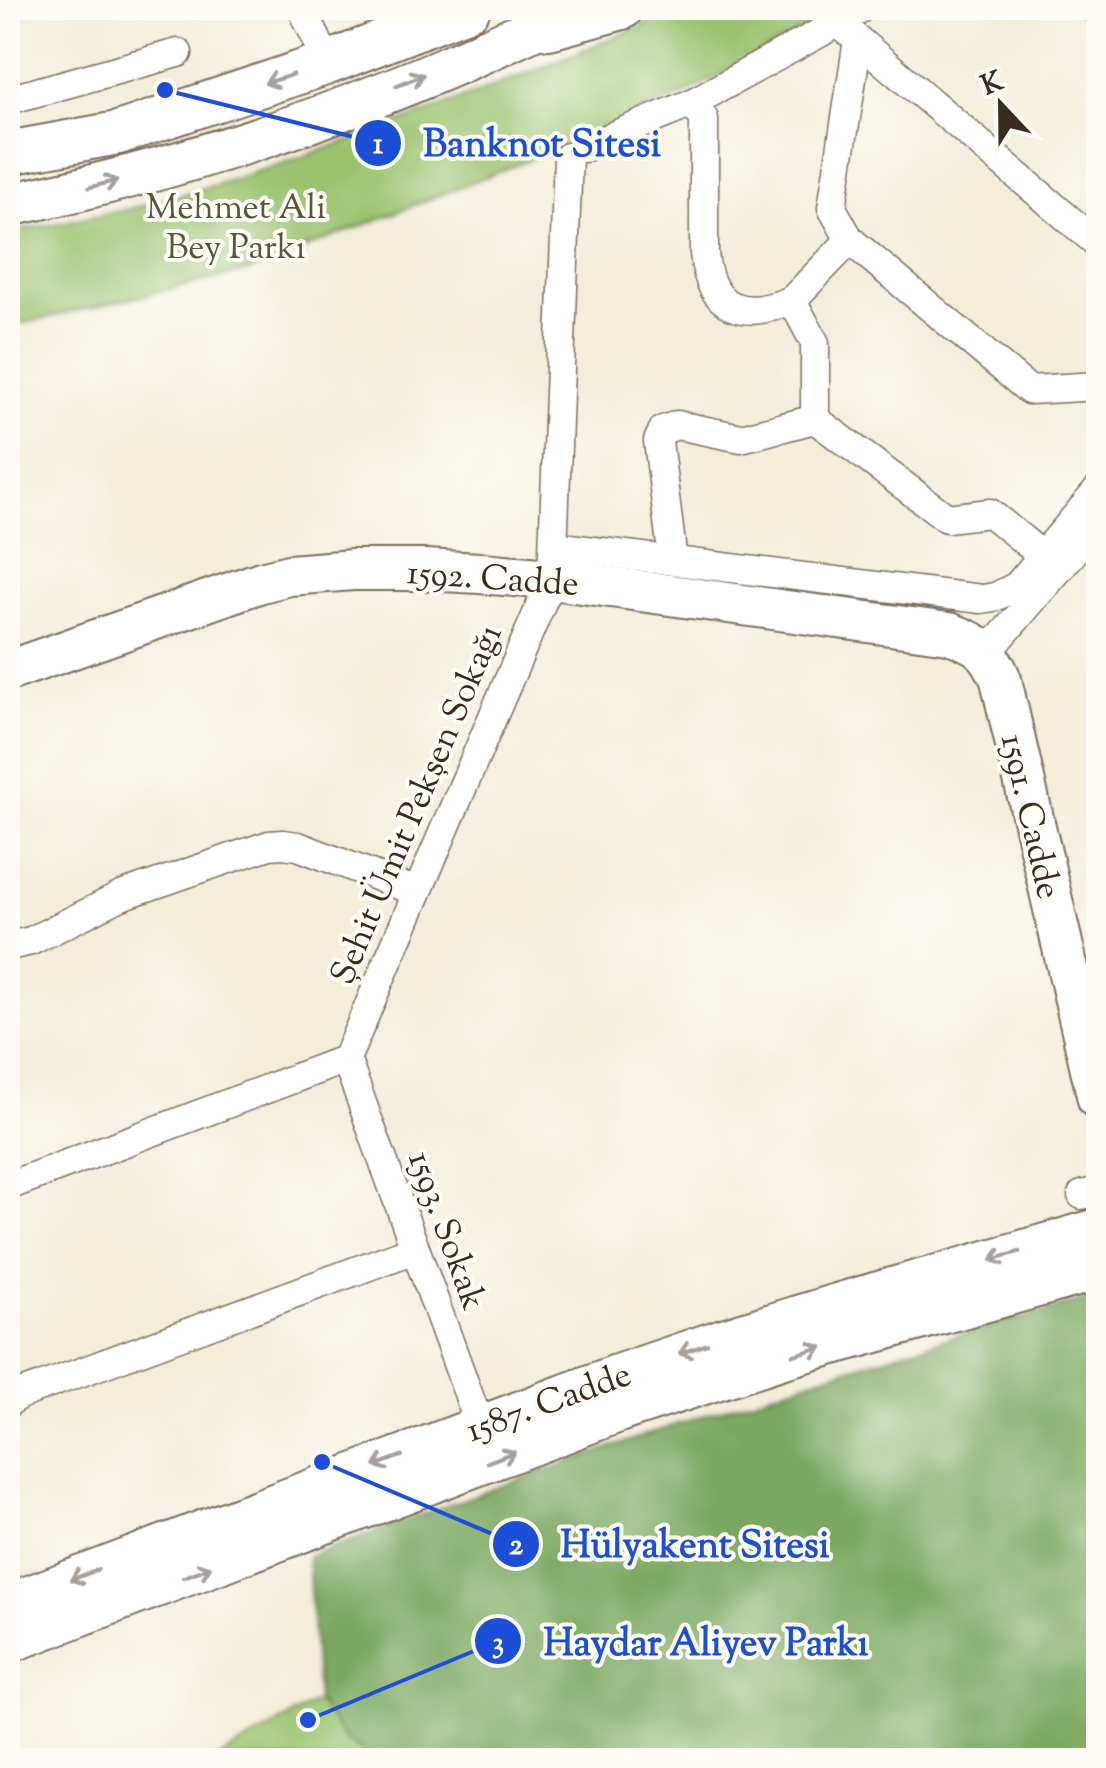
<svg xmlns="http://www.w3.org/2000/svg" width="1106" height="1768" font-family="'Sorts Mill Goudy',serif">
  <rect width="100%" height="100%" fill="#fdfcf7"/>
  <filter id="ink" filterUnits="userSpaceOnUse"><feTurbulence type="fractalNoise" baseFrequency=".01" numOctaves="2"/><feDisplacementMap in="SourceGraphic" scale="20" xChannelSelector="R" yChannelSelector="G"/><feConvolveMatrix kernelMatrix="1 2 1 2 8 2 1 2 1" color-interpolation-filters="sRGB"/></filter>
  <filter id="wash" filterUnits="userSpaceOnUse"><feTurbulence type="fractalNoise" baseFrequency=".0048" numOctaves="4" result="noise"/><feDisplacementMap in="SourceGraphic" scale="40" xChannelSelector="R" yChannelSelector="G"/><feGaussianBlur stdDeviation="2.25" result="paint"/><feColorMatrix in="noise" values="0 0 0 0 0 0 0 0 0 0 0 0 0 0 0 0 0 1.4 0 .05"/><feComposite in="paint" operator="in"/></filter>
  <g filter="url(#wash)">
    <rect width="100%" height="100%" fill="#f3edd9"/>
    <g fill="#99c26e" stroke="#6a7646" stroke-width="2.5">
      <path d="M682 8H843L685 94 558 148 248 271 8 327V233C62 221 120 214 172 198 346 147 516 81 682 8Z"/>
      <path d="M317 1701 344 1739 379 1760H216Z"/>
    </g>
    <path fill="#7aa861" stroke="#5a6940" stroke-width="2.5" d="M1092 1298H1098V1760H379L344 1739 317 1701 308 1556C567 1461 826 1368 1092 1298Z"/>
  </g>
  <g filter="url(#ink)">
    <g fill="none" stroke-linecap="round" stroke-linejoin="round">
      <defs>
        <g id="street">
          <path d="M302 8 328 63"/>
          <path d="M1093 8 1098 12"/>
          <path d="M838 23 1098 244"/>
          <path d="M858 40 832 208 850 240 1029 390 1098 386"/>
          <path d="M8 100 178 53"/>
          <path d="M692 103 704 119V254C710 311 744 320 792 300"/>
          <path d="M584 148 692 103 838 23 861 8"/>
          <path d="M850 240 792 300 815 343V419L947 518 990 513 1043 556"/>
          <path d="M554 546 981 599 995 597 1017 586 1098 490"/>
          <path d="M673 561 658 441 663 430 677 425 741 438 815 419"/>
          <path d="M987 653 1098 524"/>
          <path d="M8 946 31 941 121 896 269 845 283 844 298 846 417 892"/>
          <path d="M346 1059 480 1426"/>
          <path d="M8 1186 346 1059 552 579 568 157"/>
          <path d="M1082 1195 1098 1191"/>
          <path d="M8 1403 19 1395 415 1249"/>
        </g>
        <g id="secondary">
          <path d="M8 671 261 582 289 575 353 570H424L480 573 552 579 949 633C978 643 990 651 1001 680L1098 1099"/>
          <path d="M8 1604 617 1375 723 1339 833 1305 1098 1229"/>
          <path d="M8 1643 624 1410 780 1359 1098 1270"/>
        </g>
        <g id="primary">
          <path d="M549 28 622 8"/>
          <path d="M8 153 118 133 328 63 469 8"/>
          <path d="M8 205C204 165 396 97 575 8"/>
        </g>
      </defs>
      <use href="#street" stroke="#7b6e5f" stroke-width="31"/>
      <use href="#secondary" stroke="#7b6e5f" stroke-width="44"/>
      <use href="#primary" stroke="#7b6e5f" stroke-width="46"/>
      <use href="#street" stroke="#fff" stroke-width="28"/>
      <use href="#secondary" stroke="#fff" stroke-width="40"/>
      <use href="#primary" stroke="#fff" stroke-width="42"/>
    </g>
    <defs><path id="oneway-shaft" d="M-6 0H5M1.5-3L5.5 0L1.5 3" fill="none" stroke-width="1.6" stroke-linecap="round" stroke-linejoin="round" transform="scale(2.5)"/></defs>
    <g stroke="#a79f9a">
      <use href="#oneway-shaft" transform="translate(279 79) rotate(162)"/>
      <use href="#oneway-shaft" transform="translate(410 80) rotate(-22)"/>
      <use href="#oneway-shaft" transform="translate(103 184) rotate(-14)"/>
      <use href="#oneway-shaft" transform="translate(1005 1256) rotate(164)"/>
      <use href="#oneway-shaft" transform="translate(693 1349) rotate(161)"/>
      <use href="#oneway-shaft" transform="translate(808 1351) rotate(-16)"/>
      <use href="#oneway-shaft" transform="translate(501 1457) rotate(-21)"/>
      <use href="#oneway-shaft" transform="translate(388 1461) rotate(159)"/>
      <use href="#oneway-shaft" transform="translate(197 1572) rotate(-21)"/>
      <use href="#oneway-shaft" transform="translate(84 1575) rotate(159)"/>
    </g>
  </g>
  <g text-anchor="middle" stroke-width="8" stroke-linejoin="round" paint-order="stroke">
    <g font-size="35" fill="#575836" stroke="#fdfcf7">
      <text x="236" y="218">Mehmet Ali<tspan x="236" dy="40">Bey Parkı</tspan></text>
    </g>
    <g font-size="35" fill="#3b2a1e" stroke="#fdfcf7">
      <text transform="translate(493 577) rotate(4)" y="12">1592. Cadde</text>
      <text transform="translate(415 804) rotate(-67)" y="12">Şehit Ümit Pekşen Sokağı</text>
      <text transform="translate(1032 816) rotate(77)" y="12">1591. Cadde</text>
      <text transform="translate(448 1230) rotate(70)" y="12">1593. Sokak</text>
      <text transform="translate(548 1401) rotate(-20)" y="12">1587. Cadde</text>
    </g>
  </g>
  <path fill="none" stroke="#1d4ed8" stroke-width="4" d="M165 90L378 143M322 1462L516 1544M308 1720L498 1641"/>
  <g fill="#1d4ed8" stroke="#fdfcf7" stroke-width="4">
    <circle cx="165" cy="90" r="10"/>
    <circle cx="322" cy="1462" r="10"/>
    <circle cx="308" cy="1720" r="10"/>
    <circle cx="378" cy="143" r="25"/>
    <circle cx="516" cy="1544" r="25"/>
    <circle cx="498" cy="1641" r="25"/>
  </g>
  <g font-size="30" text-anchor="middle" font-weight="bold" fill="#fff">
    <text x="378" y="153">1</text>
    <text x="516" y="1554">2</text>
    <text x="498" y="1652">3</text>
  </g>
  <g font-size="38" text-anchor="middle" font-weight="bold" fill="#1d4ed8" stroke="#fdfcf7" stroke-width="8" stroke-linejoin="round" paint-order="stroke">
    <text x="542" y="156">Banknot Sitesi</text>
    <text x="695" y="1557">Hülyakent Sitesi</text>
    <text x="706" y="1655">Haydar Aliyev Parkı</text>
  </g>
  <rect width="1106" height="1768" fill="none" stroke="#fdfcf7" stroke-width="40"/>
  <g transform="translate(1001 105) rotate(338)" stroke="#fdfcf7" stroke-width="8" paint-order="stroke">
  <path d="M0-8L18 38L0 25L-18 38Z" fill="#3b2a1e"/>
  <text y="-15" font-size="28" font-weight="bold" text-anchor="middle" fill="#3b2a1e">K</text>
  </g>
</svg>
